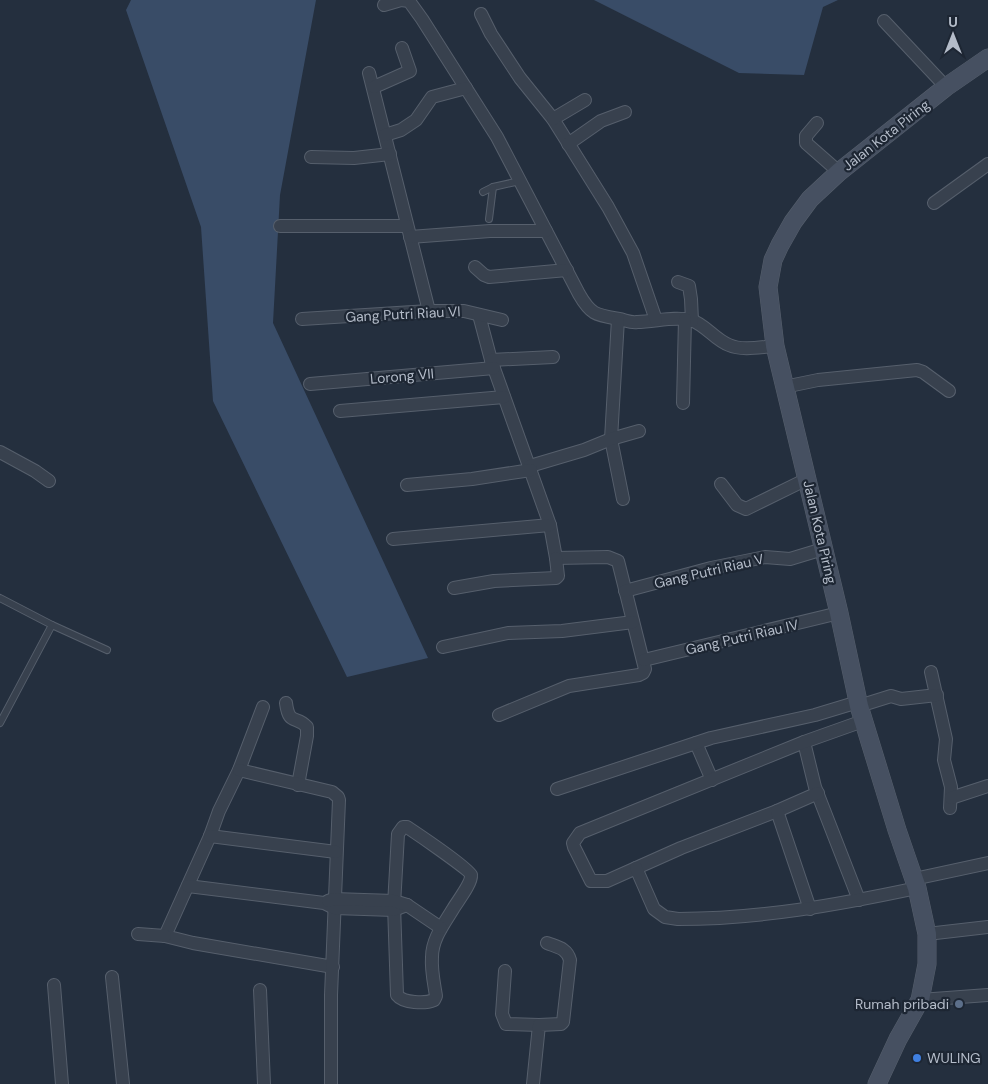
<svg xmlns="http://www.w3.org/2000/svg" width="988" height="1084" font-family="'DM Sans',sans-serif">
  <rect width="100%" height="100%" fill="#242f3e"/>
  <g fill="#394c67">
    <path d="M131 0H316L280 195 273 323 428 658 347 677 213 401 201 227 126 10Z"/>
    <path d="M594 0H838L823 7 804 75 739 73Z"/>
  </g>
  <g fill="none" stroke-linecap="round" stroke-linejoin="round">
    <defs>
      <g id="lane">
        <path d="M483 192 493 187 520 181"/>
        <path d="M489 219 493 187"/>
        <path d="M0 598 52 625 0 723"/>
        <path d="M52 625 107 650"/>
      </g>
      <g id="street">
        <path d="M384 5 401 0 409 1 422 19 497 137 579 294C591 315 596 315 619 319 625 320 631 323 637 322 655 322 673 316 691 320 706 325 715 340 729 345 742 351 761 347 775 346"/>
        <path d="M481 14 491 34 520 78 553 119 608 207 633 253 656 320"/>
        <path d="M884 21 946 87"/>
        <path d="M369 73 429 311"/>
        <path d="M374 87 410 71 402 48"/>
        <path d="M553 119 585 100"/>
        <path d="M817 123 806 136V143L839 172"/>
        <path d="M385 135 401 130 416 120 432 97 466 88"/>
        <path d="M568 144 601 121 625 112"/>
        <path d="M311 157 354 158 390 154"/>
        <path d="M934 203 988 164"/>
        <path d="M280 226H407"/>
        <path d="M410 237 490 231H546"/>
        <path d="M475 267 484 275 489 277 567 270"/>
        <path d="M678 282 689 286 691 299 692 321"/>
        <path d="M479 315 491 360 550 525 556 558 608 557 618 561 645 669 643 673 639 675 569 686 499 715"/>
        <path d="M302 319 429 311H464L502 320"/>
        <path d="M618 319 611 439 623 499"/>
        <path d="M491 360 553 357"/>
        <path d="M310 384 494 368"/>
        <path d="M784 387 818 380 917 370 923 372 949 391"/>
        <path d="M683 403 685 319"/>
        <path d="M340 411 504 397"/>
        <path d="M0 452 35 471 49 481"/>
        <path d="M530 466 584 450 611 439 639 431"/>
        <path d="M721 484 737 505 746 509 807 479"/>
        <path d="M407 485 472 479 531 470"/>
        <path d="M393 539 550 525"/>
        <path d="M454 588 494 581 556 578 558 576 556 558"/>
        <path d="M625 591 711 568 765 557 790 559 823 549"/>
        <path d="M443 647 508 633 562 631 633 622"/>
        <path d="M644 660 839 613"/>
        <path d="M931 672 946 739 944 760 951 787 950 808"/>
        <path d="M286 703C289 726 296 715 307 727V736L298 785"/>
        <path d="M859 706 891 696 901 699 937 695"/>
        <path d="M263 707 239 770 219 811 210 836 165 936 193 943 333 967"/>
        <path d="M804 742 815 787 859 900"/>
        <path d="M696 743 712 780"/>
        <path d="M239 770 332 792 338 797 339 800 331 995V1084"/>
        <path d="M557 789 711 738 815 715 858 702"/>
        <path d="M818 793 777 811 681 848 607 881H591L574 847 573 843 580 833 804 742 863 721"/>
        <path d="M951 798 988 786"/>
        <path d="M777 811 810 909"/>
        <path d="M403 827H407C416 833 469 869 471 875 472 883 457 902 453 909 444 924 432 939 432 957 431 970 434 983 436 996L434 1000C425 1004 403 1003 397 995L394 905 398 834Z"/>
        <path d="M210 836 336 852"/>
        <path d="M636 868 654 909 665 917 678 919C759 919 837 905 917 888"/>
        <path d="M914 879 988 863"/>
        <path d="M188 886 324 903 334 908 394 910 407 905"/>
        <path d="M328 901 334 899 394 901 407 905 441 928"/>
        <path d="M138 934 165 936"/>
        <path d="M927 934 988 927"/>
        <path d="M505 971 502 1014 506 1024 539 1025"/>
        <path d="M112 977 123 1084"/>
        <path d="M54 985 62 1084"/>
        <path d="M260 990 264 1084"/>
        <path d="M920 1000 988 995"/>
        <path d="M533 1084 539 1025 561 1024 563 1022 570 960C567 948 557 947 547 943"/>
      </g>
      <path id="secondary" d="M877 1084 898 1039 920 1000 927 964V934L917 888 897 830 859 706 839 613 775 346 768 287 773 260 780 245 793 222 810 199 839 172 946 87 988 58"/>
    </defs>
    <use href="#lane" stroke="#565f6c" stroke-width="8"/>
    <use href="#street" stroke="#565f6c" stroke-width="14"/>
    <use href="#secondary" stroke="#565f6c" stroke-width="19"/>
    <use href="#lane" stroke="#38414e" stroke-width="6"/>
    <use href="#street" stroke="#38414e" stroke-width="12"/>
    <use href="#secondary" stroke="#465061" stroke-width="18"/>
  </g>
  <circle fill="#5c6f8a" stroke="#1d2633" stroke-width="2" cx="959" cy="1004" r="5"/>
  <circle fill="#3f7fe0" stroke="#1d2633" stroke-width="2" cx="917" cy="1058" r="5"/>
  <g text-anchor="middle" stroke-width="4.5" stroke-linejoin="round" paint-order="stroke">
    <g font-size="14" fill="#b4bcc9" stroke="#1d2633">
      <text transform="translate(886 135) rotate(-38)" y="5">Jalan Kota Piring</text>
      <text transform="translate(403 314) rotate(-3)" y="5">Gang Putri Riau VI</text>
      <text transform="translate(402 376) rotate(-5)" y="5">Lorong VII</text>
      <text transform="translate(820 532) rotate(77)" y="5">Jalan Kota Piring</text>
      <text transform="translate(709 571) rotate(-13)" y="5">Gang Putri Riau V</text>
      <text transform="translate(742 637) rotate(-13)" y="5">Gang Putri Riau IV</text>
    </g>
    <g font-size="14" fill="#b4bcc9" stroke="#1d2633" text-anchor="end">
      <text x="949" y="1009">Rumah pribadi</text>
      <text x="927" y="1063" text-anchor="start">WULING</text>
    </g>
  </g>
  <g transform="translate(953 35)" stroke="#1d2633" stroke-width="4" paint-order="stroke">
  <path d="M0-4L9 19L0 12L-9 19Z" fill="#b4bcc9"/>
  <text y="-8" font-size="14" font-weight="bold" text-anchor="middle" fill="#b4bcc9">U</text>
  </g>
</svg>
